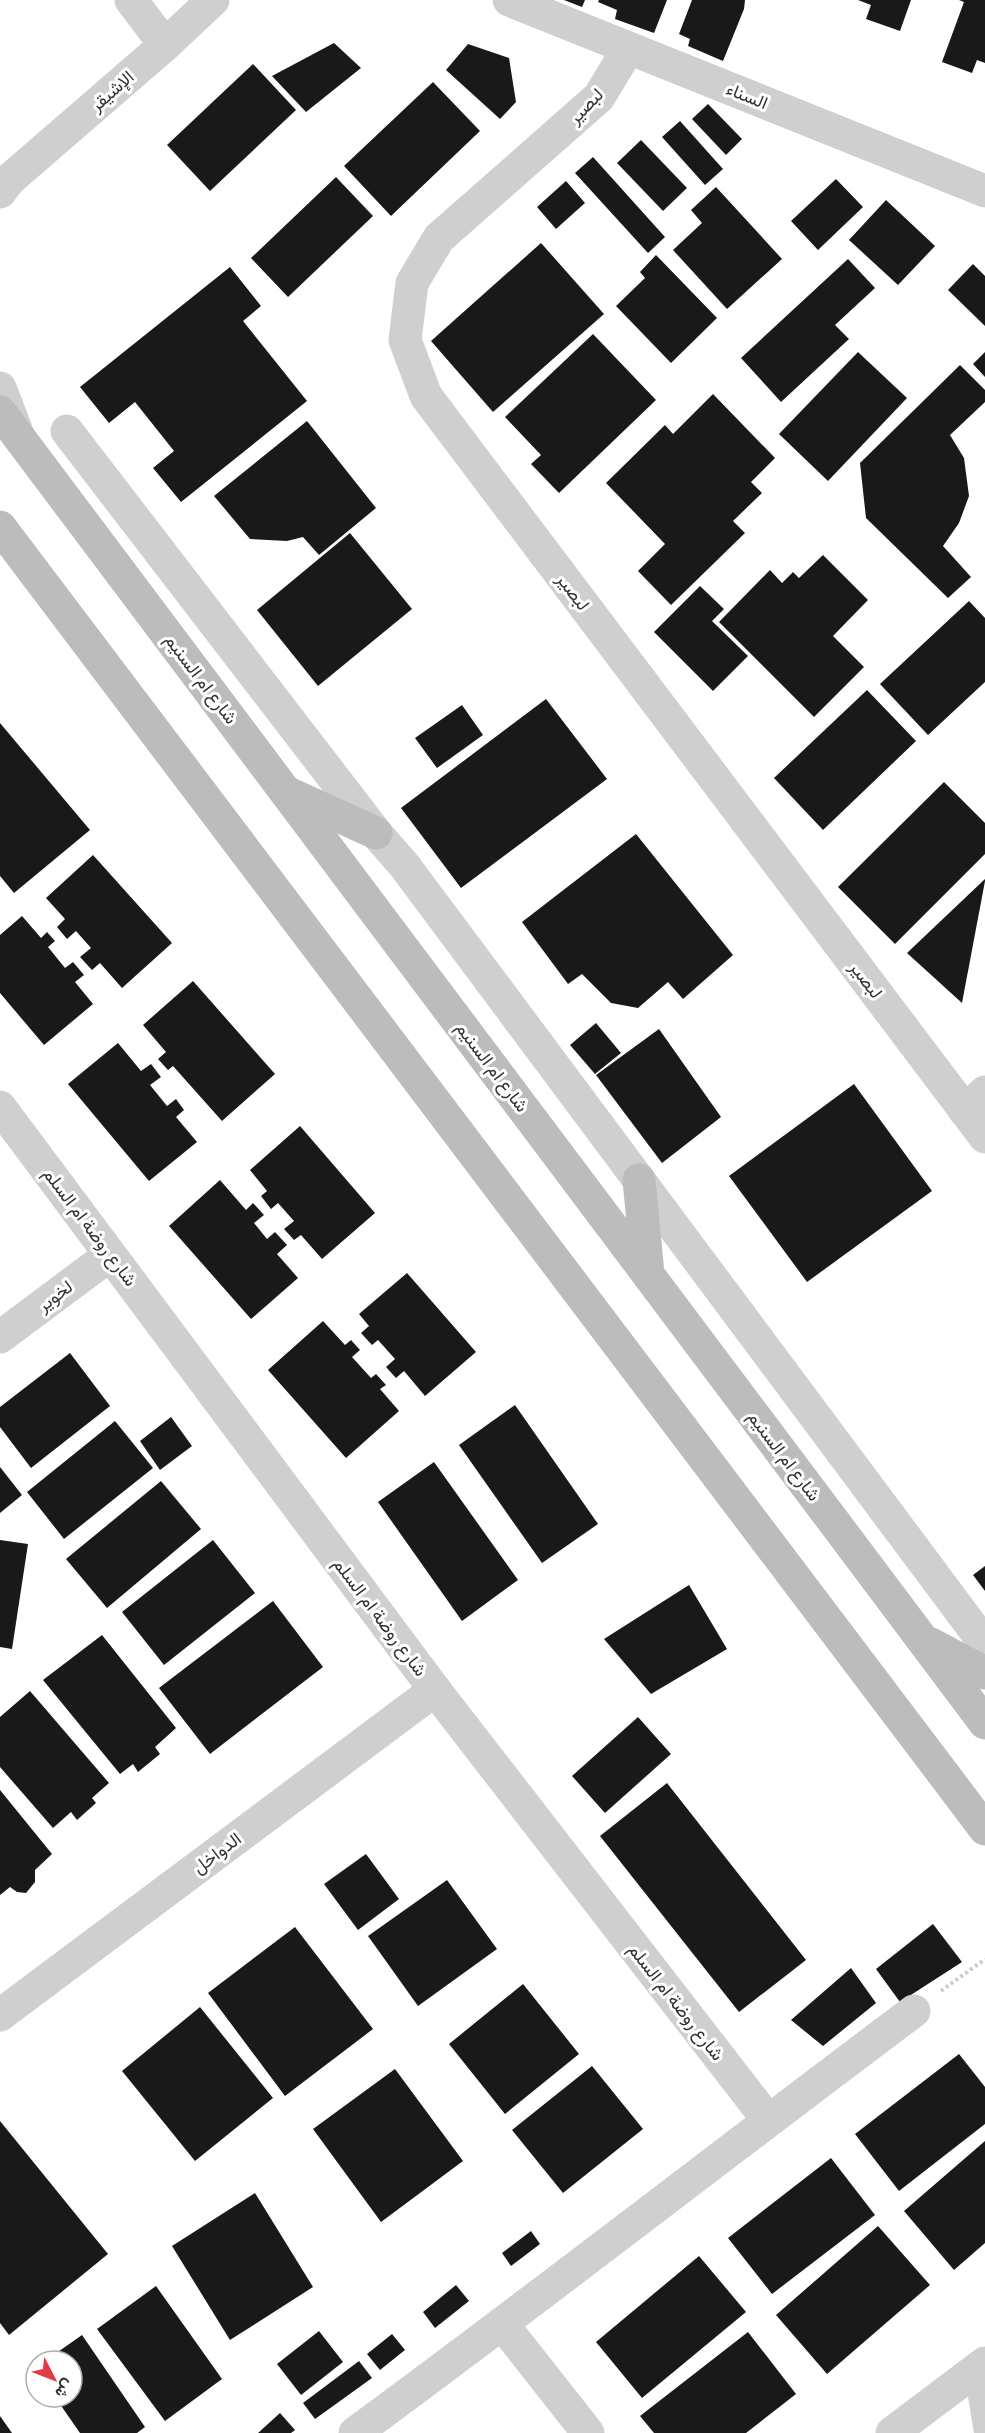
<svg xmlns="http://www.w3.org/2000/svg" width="985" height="2433" font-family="'PT Sans Narrow',Vazirmatn,sans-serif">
  <rect width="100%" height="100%" fill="#fff"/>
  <g fill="#191919">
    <path d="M564 0H585L582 7Z"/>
    <path d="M599 0H667L654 33 615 19 617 10 598 2Z"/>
    <path d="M692 0H745L744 9 723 61 688 46 690 39 679 34Z"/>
    <path d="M858 0H911L900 31 866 19 871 5Z"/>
    <path d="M959 0H985V63L977 60 972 73 942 62 964 2Z"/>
    <path d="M334 43 361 68 306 112 272 76Z"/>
    <path d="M468 44 509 58 516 102 500 119 446 70Z"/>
    <path d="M253 64 296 110 210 191 167 145Z"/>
    <path d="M433 82 480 131 391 216 344 166Z"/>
    <path d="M708 104 742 139 726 155 692 119Z"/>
    <path d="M680 121 723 169 705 185 662 137Z"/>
    <path d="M641 140 687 188 663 211 617 163Z"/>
    <path d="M593 157 665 237 648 253 575 173Z"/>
    <path d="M336 177 373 216 288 297 251 258Z"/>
    <path d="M836 179 863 207 818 250 791 221Z"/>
    <path d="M566 181 585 203 556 229 537 207Z"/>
    <path d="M716 187 782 259 727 309 673 250 702 223 691 210Z"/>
    <path d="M886 200 935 246 898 285 849 240Z"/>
    <path d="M541 243 604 314 493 412 431 341Z"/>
    <path d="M656 255 717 318 671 363 616 306 645 278 640 272Z"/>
    <path d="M848 259 875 288 835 325 849 339 781 402 741 358Z"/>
    <path d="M973 264 985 276V326L948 290Z"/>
    <path d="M230 267 261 306 243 321 307 401 181 502 153 468 174 451 135 402 109 423 80 387Z"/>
    <path d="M593 334 656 400 559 493 531 464 541 455 505 417Z"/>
    <path d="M858 352 907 398 828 481 779 434Z"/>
    <path d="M985 352V377L973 364Z"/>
    <path d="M960 365 985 390V402L950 435 964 458 969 496 959 523 943 546 971 577 948 598 866 518 860 463Z"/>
    <path d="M713 394 775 458 751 482 762 493 733 521 745 533 671 605 638 571 665 544 606 483 665 425 673 434Z"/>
    <path d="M307 421 376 508 319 555 303 537 287 541 250 539 214 496Z"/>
    <path d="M350 533 412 609 318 686 257 610Z"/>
    <path d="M823 555 868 600 833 636 864 667 814 717 719 622 770 570 782 583 793 572 799 578Z"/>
    <path d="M700 586 724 609 712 621 748 656 713 691 654 632Z"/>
    <path d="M969 601 985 618V682L928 735 880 684Z"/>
    <path d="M867 690 916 741 823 830 774 778Z"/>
    <path d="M546 699 607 779 461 888 401 808Z"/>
    <path d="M462 705 483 735 437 768 415 738Z"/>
    <path d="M0 723 90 830 14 893 0 876Z"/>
    <path d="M944 782 985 823V854L895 944 838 887Z"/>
    <path d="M636 834 733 955 683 999 668 982 638 1008 611 1003 582 974 568 984 522 922Z"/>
    <path d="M93 855 172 943 122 988 100 963 92 970 80 957 91 948 76 931 67 939 57 927 65 919 46 898Z"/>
    <path d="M985 879V881L962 1003 907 953Z"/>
    <path d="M22 916 41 938 47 932 55 941 48 947 65 968 73 962 84 975 75 982 93 1004 44 1045 0 993V935Z"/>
    <path d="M193 981 275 1074 222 1121 173 1066 168 1070 158 1059 166 1052 143 1025Z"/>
    <path d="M596 1023 621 1053 595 1074 570 1045Z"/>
    <path d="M659 1029 721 1117 662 1163 596 1075Z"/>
    <path d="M118 1043 141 1071 151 1064 161 1077 150 1085 167 1106 176 1099 184 1110 176 1117 197 1142 149 1181 68 1084Z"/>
    <path d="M854 1084 932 1191 807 1282 729 1176Z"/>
    <path d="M300 1126 375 1213 322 1259 301 1235 294 1240 284 1229 294 1221 278 1203 271 1209 261 1196 267 1191 250 1170Z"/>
    <path d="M220 1180 246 1210 253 1203 264 1215 254 1223 267 1239 275 1232 287 1245 277 1254 298 1278 251 1319 169 1226Z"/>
    <path d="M407 1273 476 1352 425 1396 404 1371 396 1378 386 1367 395 1359 378 1340 372 1345 361 1333 369 1326 359 1314Z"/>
    <path d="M323 1321 345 1345 351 1340 360 1350 352 1357 371 1378 376 1374 386 1385 380 1389 399 1411 346 1458 268 1370Z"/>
    <path d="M70 1353 110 1406 31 1468 0 1427V1407Z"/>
    <path d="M515 1405 598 1524 542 1563 459 1445Z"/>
    <path d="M171 1417 192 1446 160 1470 140 1441Z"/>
    <path d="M115 1421 153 1468 64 1539 27 1492Z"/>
    <path d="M434 1462 518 1580 462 1621 378 1502Z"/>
    <path d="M0 1467 22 1495 0 1513Z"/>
    <path d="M161 1481 201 1529 107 1608 66 1559Z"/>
    <path d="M0 1540 28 1544 12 1649 0 1647Z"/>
    <path d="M213 1540 255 1593 164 1665 122 1612Z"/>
    <path d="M985 1566V1591L973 1575Z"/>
    <path d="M689 1585 727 1649 651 1694 604 1639Z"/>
    <path d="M273 1601 323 1667 210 1754 159 1688Z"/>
    <path d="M102 1635 176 1728 155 1747 160 1754 138 1772 133 1764 120 1774 43 1680Z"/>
    <path d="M30 1691 109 1783 92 1798 96 1803 77 1820 71 1812 53 1828 0 1767V1717Z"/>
    <path d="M638 1717 671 1754 605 1813 572 1776Z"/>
    <path d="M667 1783 806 1960 739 2012 600 1836Z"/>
    <path d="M0 1790 52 1854 35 1870V1882L26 1893 17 1892 10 1887 0 1895Z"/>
    <path d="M366 1854 399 1899 358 1930 324 1884Z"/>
    <path d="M447 1880 497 1949 418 2006 368 1936Z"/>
    <path d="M933 1924 962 1962 900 2002 876 1969Z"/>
    <path d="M295 1927 373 2029 285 2096 208 1993Z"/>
    <path d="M851 1968 876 2003 823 2046 791 2020Z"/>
    <path d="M523 1984 579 2054 505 2114 449 2044Z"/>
    <path d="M200 2007 273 2098 195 2161 122 2071Z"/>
    <path d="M959 2054 985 2087V2124L899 2191 855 2134Z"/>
    <path d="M592 2066 643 2129 563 2193 512 2130Z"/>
    <path d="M395 2069 463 2161 381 2222 313 2129Z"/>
    <path d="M0 2121 108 2254 9 2335 0 2323Z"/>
    <path d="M985 2141V2243L954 2270 904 2211Z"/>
    <path d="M831 2158 875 2215 772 2294 728 2238Z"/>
    <path d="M255 2193 313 2287 230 2340 172 2246Z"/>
    <path d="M878 2226 930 2285 827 2374 776 2315Z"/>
    <path d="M531 2231 540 2244 511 2266 502 2253Z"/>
    <path d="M699 2256 746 2312 642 2398 596 2342Z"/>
    <path d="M456 2285 469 2301 435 2328 423 2312Z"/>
    <path d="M156 2286 222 2379 165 2421 97 2329Z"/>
    <path d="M319 2331 343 2362 301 2395 277 2364Z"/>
    <path d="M748 2332 796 2394 746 2433H654L640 2416Z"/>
    <path d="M392 2334 405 2350 380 2370 367 2354Z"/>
    <path d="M82 2335 145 2427 137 2433H80L55 2397H72V2361H45Z"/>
    <path d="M359 2361 372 2378 315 2419 303 2403Z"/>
    <path d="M280 2413 295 2430 291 2433H258Z"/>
    <path d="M0 2416 12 2433H0Z"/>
  </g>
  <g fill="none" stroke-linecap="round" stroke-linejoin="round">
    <path stroke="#ccc" stroke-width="4" stroke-dasharray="3 3" stroke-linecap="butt" d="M941 1991 985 1959"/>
    <path stroke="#cfcfcf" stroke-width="20" d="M974 2371 984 2433"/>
    <g stroke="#cfcfcf" stroke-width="33">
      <path d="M131 0 165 45"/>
      <path d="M509 0 985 191"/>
      <path d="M628 49 599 97 439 238 412 283 405 340 426 396 985 1137"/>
      <path d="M0 192 9 180 165 45 213 0"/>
      <path d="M0 388 18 435"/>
      <path d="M67 431 376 833 404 865 985 1644"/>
      <path d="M0 1107 435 1690 768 2120"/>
      <path d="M965 1111 985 1092"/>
      <path d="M0 1337 110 1255"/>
      <path d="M0 2015 435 1690"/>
      <path d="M503 2325 588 2433"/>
      <path d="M355 2433C543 2295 727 2151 914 2011"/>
      <path d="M892 2433 985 2363"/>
    </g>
    <g stroke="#bcbcbc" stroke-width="33">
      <path d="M0 412 985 1723"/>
      <path d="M0 527 985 1829"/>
      <path d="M288 793 376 833"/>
      <path d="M639 1180 648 1274"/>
      <path d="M931 1644 985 1673"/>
    </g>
  </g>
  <g text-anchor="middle" stroke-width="6" stroke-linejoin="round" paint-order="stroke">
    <g font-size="18" fill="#323232" stroke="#fff">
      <text transform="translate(112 91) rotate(-41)" y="6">الإشيقر</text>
      <text transform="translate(747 96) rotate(22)" y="6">السناء</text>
      <text transform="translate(586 106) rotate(-46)" y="6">لبصير</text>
      <text transform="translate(573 592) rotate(53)" y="6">لبصير</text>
      <text transform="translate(201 679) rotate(53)" y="6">شارع ام السنيم</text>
      <text transform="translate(866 980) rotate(53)" y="6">لبصير</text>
      <text transform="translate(492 1067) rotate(53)" y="6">شارع ام السنيم</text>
      <text transform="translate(90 1227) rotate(53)" y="6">شارع روضة ام السلم</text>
      <text transform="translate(55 1296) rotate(-37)" y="6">لخوير</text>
      <text transform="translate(784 1456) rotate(53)" y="6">شارع ام السنيم</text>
      <text transform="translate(380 1617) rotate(53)" y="6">شارع روضة ام السلم</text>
      <text transform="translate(217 1853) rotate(-37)" y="6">الدواخل</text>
      <text transform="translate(676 2002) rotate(52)" y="6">شارع روضة ام السلم</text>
    </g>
  </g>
  <g transform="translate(54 2379) rotate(132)"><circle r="28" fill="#ffffff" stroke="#adadad" stroke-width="1.5"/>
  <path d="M0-4.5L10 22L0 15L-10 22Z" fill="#e43a48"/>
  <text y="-9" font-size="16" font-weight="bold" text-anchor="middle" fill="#323232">ش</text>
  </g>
</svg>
